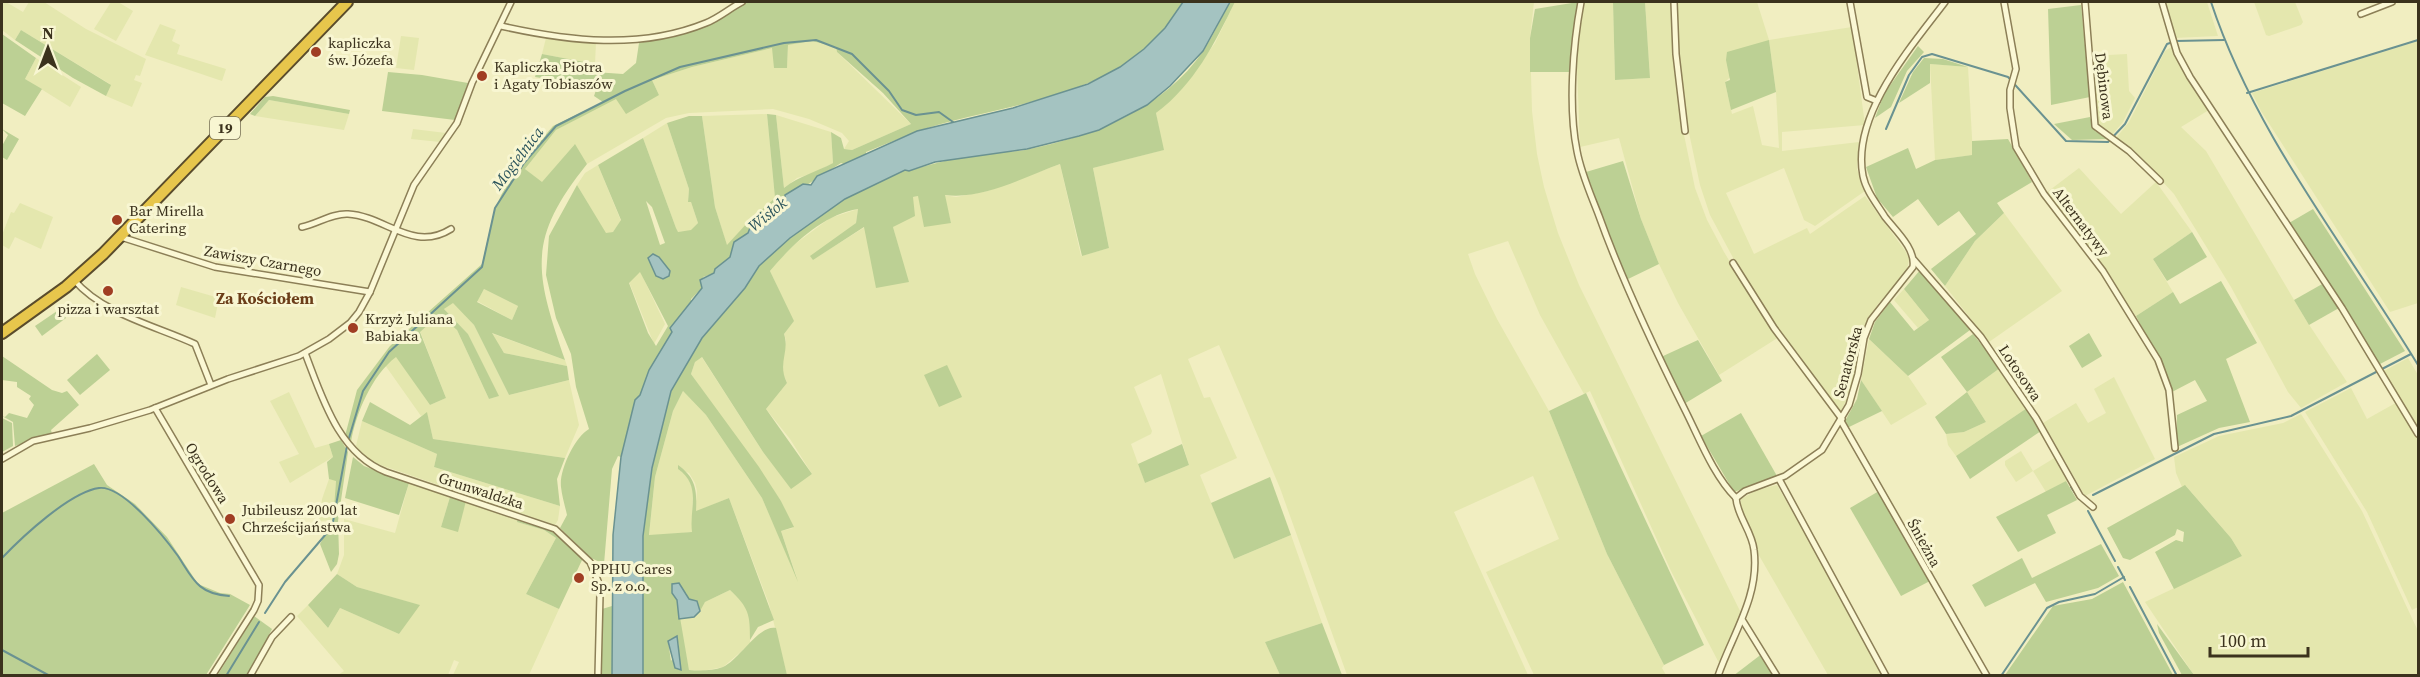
<svg xmlns="http://www.w3.org/2000/svg" width="2420" height="677" font-family="'Source Serif 4',serif">
  <rect width="100%" height="100%" fill="#f1eec1"/>
  <g fill="#e4e7ae" fill-rule="evenodd">
    <path d="M2 2H6L23 12 29 2H44L86 29 146 59 140 76 136 75 134 80 142 83 132 107 106 96 110 84 21 30 15 40 2 30Z"/>
    <path d="M111 2H118L133 11 116 41 94 29Z"/>
    <path d="M1235 2H1534L1530 38 1532 111 1537 154 1544 187 1558 233 1579 285 1741 613 1719 663 1671 571 1590 391 1584 394 1540 315 1508 241 1468 254 1475 274 1497 319 1549 411 1607 554 1664 665 1662 668 1666 675H1534L1486 572 1559 539 1533 476 1454 512 1528 675H1347L1280 488 1219 345 1188 359 1204 398 1210 397 1237 458 1200 475 1234 559 1291 535 1322 623 1265 642 1280 675H787L769 604 729 498 695 512 697 491 695 483 689 473 678 469 686 475 693 486 692 532 649 536 655 477 673 411 683 391 706 415 762 498 797 578 781 531 793 528 781 501 691 374 695 362 701 356 763 452 791 488 812 474 790 439 766 409 787 383 781 368 786 340 784 334 793 321 770 271 782 257 795 244 830 218 858 209 856 223 812 260 865 227 908 282 893 227 913 197 918 196 951 223 944 195 956 197 988 191 1060 164 1081 256 1109 248 1093 168 1163 150 1156 113 1181 90 1215 43ZM1161 374 1189 465 1145 483 1131 444 1151 434 1152 431 1134 387Z"/>
    <path d="M1584 2H1613L1615 80 1650 78 1645 2H1673L1683 130 1695 188 1707 220 1724 252 1765 320 1779 337 1719 375 1678 303 1659 264 1641 219 1619 138 1580 147 1577 67 1580 15Z"/>
    <path d="M1676 2H1757L1769 40 1852 27 1865 125 1782 132V151L1859 142 1857 169 1865 191 1815 226 1804 220 1784 168 1726 193 1754 254 1807 228 1810 234 1865 196 1906 252 1909 259 1907 271 1878 304 1866 323 1850 393 1841 411H1838L1778 330 1751 291 1710 215 1700 185 1688 128 1679 57ZM1769 40 1776 92 1779 148 1762 145 1753 106 1732 114 1725 82Z"/>
    <path d="M2164 2H2207L2218 36 2174 38Z"/>
    <path d="M2254 2H2295L2303 22 2301 25 2269 36 2266 35Z"/>
    <path d="M160 24 176 30 172 41 180 45 177 54 226 69 222 81 145 55Z"/>
    <path d="M401 36 419 38 414 70 396 68Z"/>
    <path d="M546 38 596 42 595 64 542 54Z"/>
    <path d="M812 41 836 47 837 52 911 124 852 150 844 149 849 141 842 133 809 119 773 109 689 113 666 118 587 164 574 145 542 183 525 169 556 130 616 98 659 95 652 80 692 67 773 48 787 67 788 45Z"/>
    <path d="M2418 41V303L2390 312 2261 111 2252 93Z"/>
    <path d="M2173 46 2182 68 2209 110 2181 127 2206 151 2306 320 2347 382 2301 408 2288 392 2231 287 2174 194 2149 167 2116 138 2129 122 2165 51Z"/>
    <path d="M2127 54 2129 91 2135 98 2123 122 2111 136 2099 129 2096 123 2090 56Z"/>
    <path d="M36 58 81 87 70 107 25 79Z"/>
    <path d="M1930 64 1968 67 1973 155 1935 160Z"/>
    <path d="M269 100 349 114 344 130 255 116Z"/>
    <path d="M767 114 775 198 748 222 727 246 715 207 702 116Z"/>
    <path d="M776 115 831 132 833 163 814 173 797 178 784 188Z"/>
    <path d="M667 123 689 189 688 202H691L698 223 691 231 677 232 676 228 643 138Z"/>
    <path d="M413 129 446 133 440 142 411 139Z"/>
    <path d="M598 165 621 221 613 232 606 234 577 185 585 173Z"/>
    <path d="M2079 168 2121 214 2156 182 2192 232 2153 259 2173 292 2136 316 2046 193Z"/>
    <path d="M20 203 53 217 41 249 15 237 9 249 2 245V235L11 212 14 213Z"/>
    <path d="M2004 213 2062 291 1989 342 1945 286 1975 241Z"/>
    <path d="M640 271 665 324 654 344 629 282Z"/>
    <path d="M181 287 219 298 215 318 176 305Z"/>
    <path d="M484 289 518 306 512 320 477 301Z"/>
    <path d="M1904 289 1929 320 1918 328 1894 300Z"/>
    <path d="M453 302 474 325 509 395 569 380 579 425 565 458 433 439 427 413 421 416 385 365 396 356 430 405 446 398 420 331 439 314 457 330 489 399 498 396 468 334 444 309Z"/>
    <path d="M491 333 565 360 567 366 504 353Z"/>
    <path d="M1869 339 1908 376 1927 404 1891 425 1861 380Z"/>
    <path d="M2408 358 2418 375V607L2412 610 2367 512 2305 412 2351 388 2367 419 2401 400 2384 371Z"/>
    <path d="M2000 368 2027 408 1956 456 1948 445 1946 434 1964 432 1986 422 1967 392Z"/>
    <path d="M2114 377 2155 459 2085 496 2043 423 2076 403 2088 423 2106 413 2094 389Z"/>
    <path d="M289 392 315 448 329 444 333 457 290 483 279 462 299 454 270 401Z"/>
    <path d="M2301 414 2362 511 2418 631V675H2194L2145 602 2242 556 2231 538 2186 486 2182 487 2176 473 2174 457 2219 436 2283 423Z"/>
    <path d="M362 421 437 454 434 467 560 506 558 520 555 525 369 461 356 446Z"/>
    <path d="M2021 451 2033 471 2056 457 2069 480 2046 492 2033 471 2016 482 2005 465V461Z"/>
    <path d="M329 479 336 480 333 520 319 521 322 499Z"/>
    <path d="M409 483 450 497 441 527 466 501 518 518 517 522 544 530 556 538 526 594 559 609 529 675H453L459 662 454 660 448 675H338L344 671 297 616 308 605 328 628 340 608 399 634 419 605 357 587 337 574 344 555V519L395 533Z"/>
    <path d="M1777 485 1808 539 1884 675H1828L1757 552 1754 536 1740 507 1741 499 1757 490Z"/>
    <path d="M730 590 745 604 750 616V644L723 667 703 671 689 670 679 619 694 617 705 602Z"/>
  </g>
  <g fill="#bcd094" fill-rule="evenodd">
    <path d="M745 2H1183C1139 87 1035 100 952 121 922 128 894 141 866 152V156L847 165 841 163 785 199 774 211 750 227 749 233 734 242 730 257 715 269V273L703 277 702 288 691 299V304C681 314 679 321 671 334 645 376 635 410 621 457L618 456 612 469 604 564 591 558 560 528 567 515C565 506 562 496 561 487 559 470 575 437 589 429L576 387 571 354 556 318 546 275 549 236 577 185 606 233 613 232 621 220 598 165 643 138 676 228 678 232 691 230 698 223 691 202H688L689 189 667 123 689 116H702L715 207 727 245 748 222 775 198 767 114 776 115 784 188C799 176 816 172 833 163L831 132 841 138 844 149 852 150 911 124 883 93 837 52 836 47 812 41 788 45 787 68H774L772 48 692 67 652 80 659 95 626 114 616 99 556 130 525 169 542 182 575 144 587 164C526 240 535 272 565 360L492 333 504 353 567 366 569 380 509 395 474 325 453 303 444 309 468 334 499 396 489 399 457 330 439 315 420 332 446 398 430 405 396 357C372 375 356 413 351 442L345 436 357 390 390 346 482 264 494 211 509 178 553 126 603 102 594 96 596 90 585 85 535 77 542 54 595 64 594 72 623 74 636 63 639 43 709 24ZM646 201 652 207 665 243 660 245ZM640 272 668 326 656 346 648 333 629 283ZM484 289 518 306 512 320 477 302Z"/>
    <path d="M1230 2H1235C1214 44 1195 84 1156 113L1164 150 1093 168 1109 248 1082 256 1060 164C1024 177 983 200 945 195L951 223 924 227 918 196 913 197 915 216 893 227 909 282 876 288 864 227 813 260 810 256 856 223 858 209C822 215 792 245 770 271L794 321 784 334C790 352 777 363 787 383L766 409 812 474 791 489 763 452 702 357 695 362 691 374 759 467 781 501 794 527 781 531 798 582 762 498 706 415 683 391 673 411 655 477 649 535 692 532C689 508 702 486 678 469V465C696 478 697 490 696 511L729 498 774 620 758 627 750 640C750 614 749 608 730 590L705 602 700 611 697 601 689 600 686 593H672L677 600 689 670C700 671 712 671 723 667 740 659 759 624 776 628L787 675 643 676V536L652 468 671 391 702 338 745 288 759 266 790 238 844 199 905 170 909 171C931 164 952 159 975 154 991 151 1008 153 1025 150 1093 136 1163 110 1204 50 1214 34 1221 18 1230 2ZM677 636 679 648 671 661 668 641Z"/>
    <path d="M1578 2 1573 72H1530V38L1535 9Z"/>
    <path d="M1613 2H1645L1650 78 1615 80Z"/>
    <path d="M2081 5 2090 97 2051 105 2048 9Z"/>
    <path d="M21 30 111 85 106 96 73 78 15 40Z"/>
    <path d="M2 34 36 58 25 79 42 89 25 116 2 103Z"/>
    <path d="M1769 40 1776 92 1731 110 1725 82 1730 80 1726 60 1727 52Z"/>
    <path d="M1918 46 1924 52 1907 71 1891 107 1875 118 1884 94Z"/>
    <path d="M1924 58 1943 59 1968 67 1930 64V83L1899 103 1913 72Z"/>
    <path d="M388 72 422 75 468 83 455 120 382 111Z"/>
    <path d="M273 96 350 110 349 114 269 100 255 116 250 114 265 97Z"/>
    <path d="M2090 117 2095 131 2108 139 2072 140 2054 124Z"/>
    <path d="M2 129 19 139 7 160 2 157V146L8 135Z"/>
    <path d="M2008 139 2032 182 1997 203 2004 213 1975 241 1945 286 1931 269 1976 234 1959 211 1938 226 1918 199 1893 217 1877 198 1866 167 1908 148 1916 169 1935 160 1972 155V141Z"/>
    <path d="M1623 161 1641 219 1659 264 1626 280 1586 172Z"/>
    <path d="M2313 209 2405 351 2380 364 2289 223Z"/>
    <path d="M2192 232 2207 257 2167 281 2153 259Z"/>
    <path d="M1921 269 1970 330 1908 376 1869 339 1875 322 1890 302 1914 331 1929 320 1904 289Z"/>
    <path d="M2221 281 2257 343 2226 359 2250 422 2219 428 2177 447V415L2207 401 2195 380 2172 392 2165 371 2136 316 2173 292 2180 304Z"/>
    <path d="M2324 283 2339 308 2309 325 2294 300Z"/>
    <path d="M60 309 66 318 42 336 35 326Z"/>
    <path d="M2089 333 2102 356 2082 368 2069 346Z"/>
    <path d="M1973 334 2000 368 1967 392 1986 422 1964 432 1946 434 1935 417 1967 392 1941 357Z"/>
    <path d="M1698 340 1722 381 1684 404 1661 357Z"/>
    <path d="M97 354 110 370 80 395 67 380Z"/>
    <path d="M2 356 52 390 62 393 67 391 79 405 51 430 52 434 15 446 13 422 2 416 5 417 9 413 27 418 34 405 29 399 31 396 17 387V382L2 380Z"/>
    <path d="M947 365 962 397 939 407 924 375Z"/>
    <path d="M1861 380 1882 411 1847 428 1844 423 1857 399Z"/>
    <path d="M1586 393 1704 645 1664 665 1607 554 1549 411Z"/>
    <path d="M370 402 410 425 427 412 433 439 565 458 557 479 560 506 434 467 437 454 362 421Z"/>
    <path d="M2027 408 2041 431 1970 479 1956 456Z"/>
    <path d="M1741 413 1777 476 1734 492 1701 436Z"/>
    <path d="M2 418 12 423 13 446 2 452Z"/>
    <path d="M341 440 348 452 338 521 339 554 337 564 331 572 320 544 333 520 336 481 329 479 327 462 333 457 329 444Z"/>
    <path d="M1182 444 1189 465 1145 483 1138 464Z"/>
    <path d="M353 457 364 466 409 483 399 515 345 498Z"/>
    <path d="M94 464 107 485 135 504 167 537 198 584 220 593 230 594 250 605 206 675H2V513Z"/>
    <path d="M1270 477 1291 535 1234 559 1211 503Z"/>
    <path d="M2066 481 2077 500 2047 515 2056 533 2018 552 1996 517Z"/>
    <path d="M2185 485 2231 538 2242 556 2174 589 2155 552 2176 540 2183 542 2184 532 2177 529 2175 535 2130 560 2123 558 2107 528Z"/>
    <path d="M1879 491 1930 581 1901 596 1850 508Z"/>
    <path d="M450 497 466 501 458 532 441 527Z"/>
    <path d="M518 518 552 530 583 558 559 609 526 594 556 538 544 530 517 522Z"/>
    <path d="M2101 544 2119 576 2098 588 2046 602 2035 583 1985 607 1972 585 2022 558 2032 578Z"/>
    <path d="M337 574 357 587 420 605 399 634 340 608 328 628 308 605Z"/>
    <path d="M2123 582 2173 675H2005L2053 606 2092 599Z"/>
    <path d="M612 606V675L601 676 602 609Z"/>
    <path d="M254 616 272 629 248 675 217 676Z"/>
    <path d="M1322 623 1342 675H1280L1265 642Z"/>
    <path d="M2157 624 2194 675H2182L2159 633Z"/>
    <path d="M1763 653 1775 676H1733Z"/>
  </g>
  <g fill="#a4c3c1" stroke="#6a9291" stroke-width="1.5">
    <path d="M1183 2H1230L1203 51 1170 86 1147 105 1099 130 1079 136 1027 149 935 162 909 171 905 170 845 199 790 238 759 266 745 288 702 338 671 391 652 468 643 536V675H612L613 535 621 457 635 400 640 395 649 370 672 332 670 328 702 288 700 280 714 273 715 269 730 257 734 242 748 233C751 222 764 215 774 211L775 206 785 199V195L803 184 811 185 817 176 917 131 1013 108 1088 84 1120 67 1144 49 1165 28Z"/>
    <path d="M653 254 659 257 670 271 669 276 663 279 656 276 648 258Z"/>
    <path d="M679 583 689 599 697 601 700 611 694 617 679 619 677 600 672 593V584Z"/>
    <path d="M677 636 681 670 675 668 668 641Z"/>
  </g>
  <g fill="none" stroke-linecap="round" stroke-linejoin="round">
    <g stroke="#6a9291" stroke-width="2">
      <path d="M2211 2C2255 135 2346 246 2418 365"/>
      <path d="M2247 93 2418 40"/>
      <path d="M1886 129 1909 75 1922 57 1932 54 2008 77 2066 141 2108 142 2125 124 2167 44 2176 41 2224 40"/>
      <path d="M1973 331 1982 343"/>
      <path d="M349 438 363 391 389 352 482 267 495 208 524 163 556 126 625 91 680 67 784 43 816 40 852 54 889 91 902 110 916 115 939 112 953 122"/>
      <path d="M2071 487 2079 499"/>
      <path d="M2093 495 2214 434 2291 416 2411 354"/>
      <path d="M2088 511 2115 561"/>
      <path d="M2 558C22 537 70 492 99 488 123 485 165 538 178 556 193 579 198 594 229 596"/>
      <path d="M2118 567 2125 580"/>
      <path d="M2130 587 2177 676"/>
      <path d="M265 613 285 582 332 527 347 446"/>
      <path d="M2 650 50 676"/>
      <path d="M226 676 259 622"/>
      <path d="M2001 676 2047 608 2059 602 2095 594 2124 577"/>
    </g>
    <defs>
      <g id="street">
        <path d="M1581 2C1573 45 1568 107 1577 151 1581 173 1591 195 1599 216 1623 283 1654 348 1686 412 1700 440 1714 476 1736 498"/>
        <path d="M1674 2 1676 54 1685 131"/>
        <path d="M1850 2 1867 97 1877 101"/>
        <path d="M2004 2 2016 69 2010 90V108L2016 147 2044 194 2103 271 2158 360 2169 390 2175 448"/>
        <path d="M2085 2 2095 126 2129 151 2160 181"/>
        <path d="M2162 2 2177 53 2190 77 2342 308 2418 434"/>
        <path d="M2361 14 2392 2"/>
        <path d="M501 26C568 41 640 50 706 23 719 18 730 8 742 2"/>
        <path d="M302 227C317 224 332 213 348 214 385 216 413 253 451 229"/>
        <path d="M121 237 215 267 370 292"/>
        <path d="M1914 260 1981 337 2036 418 2080 496 2093 507"/>
        <path d="M1733 263 1774 328 1842 419"/>
        <path d="M74 280C103 314 156 326 195 344L211 385"/>
        <path d="M305 353C322 397 338 453 386 472L555 529 590 562 598 581 600 594 598 676"/>
        <path d="M155 408 259 585 258 601 254 610 212 676"/>
        <path d="M1841 421 1987 676"/>
        <path d="M2 459 33 441 90 428 150 410 228 379 299 356 329 339 350 323 359 312 370 292 414 185 457 123 472 83 511 2"/>
        <path d="M1779 479 1886 676"/>
        <path d="M1736 498 1745 491 1785 476 1822 450 1849 405 1858 374 1864 338 1871 320 1913 267C1916 249 1896 231 1885 217 1877 204 1866 191 1863 176 1851 115 1911 47 1945 2"/>
        <path d="M1743 621 1777 676"/>
        <path d="M250 676 272 637 291 617"/>
        <path d="M1718 676C1732 635 1760 596 1754 550 1752 531 1737 516 1736 498"/>
      </g>
      <path id="highway" d="M2 333 66 287 103 254 347 2"/>
    </defs>
    <use href="#street" stroke="#8c7f57" stroke-width="8"/>
    <use href="#highway" stroke="#5a4c2c" stroke-width="14"/>
    <use href="#street" stroke="#fbf8d5" stroke-width="5"/>
    <use href="#highway" stroke="#e7c64c" stroke-width="10"/>
  </g>
  <g fill="#a03e23" stroke="#f8f6d2" stroke-width="2">
    <circle cx="316" cy="52" r="6"/>
    <circle cx="482" cy="76" r="6"/>
    <circle cx="117" cy="220" r="6"/>
    <circle cx="108" cy="291" r="6"/>
    <circle cx="353" cy="328" r="6"/>
    <circle cx="230" cy="519" r="6"/>
    <circle cx="579" cy="578" r="6"/>
  </g>
  <g text-anchor="middle" stroke-width="6" stroke-linejoin="round" paint-order="stroke">
    <rect fill="#f8f6d2" stroke="#746d53" stroke-width="1.5" x="210" y="117" width="30" height="22" rx="4.5"/>
    <g font-size="14" font-weight="bold" fill="#3b321d">
      <text x="225" y="133">19</text>
    </g>
    <g font-size="15" fill="#3b321d" stroke="#f8f6d2" text-anchor="start">
      <text x="328" y="48">kapliczka<tspan x="328" dy="17">św. Józefa</tspan></text>
      <text x="494" y="72">Kapliczka Piotra<tspan x="494" dy="17">i Agaty Tobiaszów</tspan></text>
      <text x="129" y="216">Bar Mirella<tspan x="129" dy="17">Catering</tspan></text>
      <text x="108" y="314" text-anchor="middle">pizza i warsztat</text>
      <text x="365" y="324">Krzyż Juliana<tspan x="365" dy="17">Babiaka</tspan></text>
      <text x="242" y="515">Jubileusz 2000 lat<tspan x="242" dy="17">Chrześcijaństwa</tspan></text>
      <text x="591" y="574">PPHU Cares<tspan x="591" dy="17">Sp. z o.o.</tspan></text>
    </g>
    <g font-size="15" fill="#3b321d" stroke="#f8f6d2">
      <text transform="translate(2104 86) rotate(83)" y="5">Dębinowa</text>
      <text transform="translate(2081 222) rotate(53)" y="5">Alternatywy</text>
      <text transform="translate(263 261) rotate(10)" y="5">Zawiszy Czarnego</text>
      <text transform="translate(1848 362) rotate(-75)" y="5">Senatorska</text>
      <text transform="translate(2020 373) rotate(56)" y="5">Lotosowa</text>
      <text transform="translate(207 473) rotate(58)" y="5">Ogrodowa</text>
      <text transform="translate(481 491) rotate(18)" y="5">Grunwaldzka</text>
      <text transform="translate(1924 543) rotate(61)" y="5">Śnieżna</text>
    </g>
    <g font-size="16" font-style="italic" fill="#2b545c" stroke="#f8f6d2">
      <text transform="translate(517 158) rotate(-53)" y="6">Mogielnica</text>
      <text transform="translate(767 214) rotate(-39)" y="6">Wisłok</text>
    </g>
    <g font-size="16" font-weight="bold" fill="#6b3d19" stroke="#f8f6d2">
      <text x="265" y="304">Za Kościołem</text>
    </g>
  </g>
  <rect width="2420" height="677" fill="none" stroke="#3b321d" stroke-width="6"/>
  <g transform="translate(48 48)" stroke="#f8f6d2" stroke-width="4.5" paint-order="stroke">
  <path d="M0-4.5L10 22L0 15L-10 22Z" fill="#3b321d"/>
  <text y="-9" font-size="16" font-weight="bold" text-anchor="middle" fill="#3b321d">N</text>
  </g>
  <path d="M2210 647v9h98v-9" fill="none" stroke="#3b321d" stroke-width="3"/>
  <text x="2219" y="647" font-size="18" fill="#3b321d" stroke="#f8f6d2" stroke-width="4.5" paint-order="stroke">100 m</text>
</svg>
